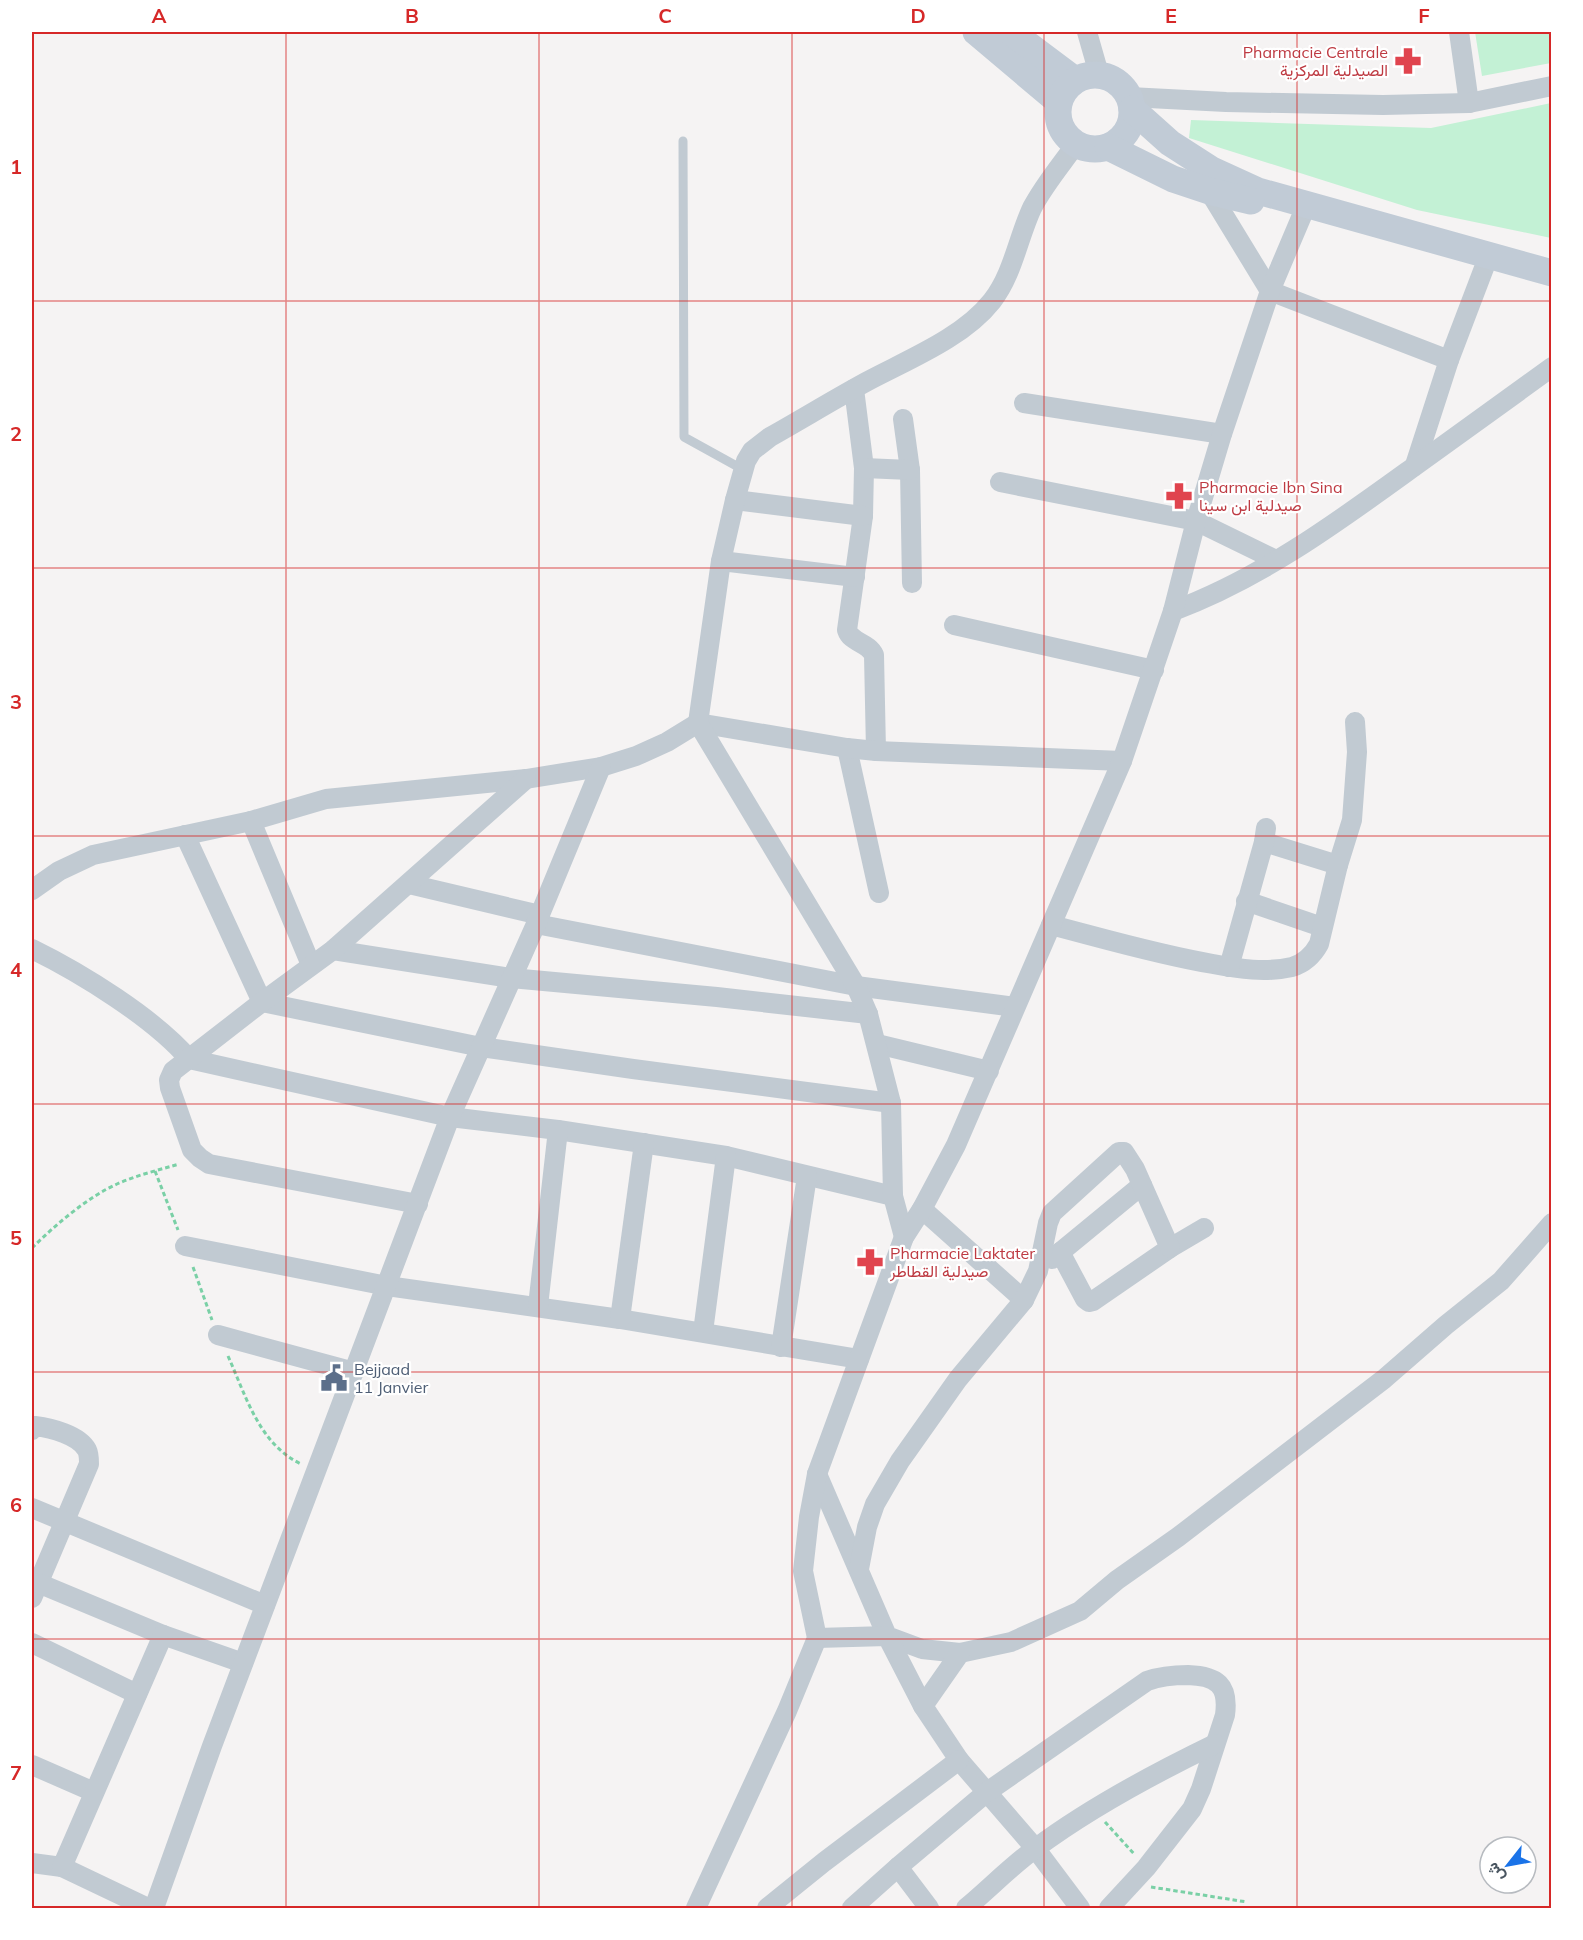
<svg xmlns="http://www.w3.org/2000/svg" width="1583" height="1940" font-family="Mulish,Vazirmatn,sans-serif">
  <rect width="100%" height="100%" fill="#f5f3f3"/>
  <g fill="#c3f1d5">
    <path d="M1475 32H1551V63L1482 76Z"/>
    <path d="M1551 103V238L1417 210 1189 138 1191 120 1431 128Z"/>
  </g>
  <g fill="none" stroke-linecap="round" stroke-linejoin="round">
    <g stroke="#7ad0a6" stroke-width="3" stroke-dasharray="4.5 3" stroke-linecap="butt">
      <path d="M155 1171 178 1230"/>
      <path d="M32 1248C55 1225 88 1197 117 1184 137 1175 159 1170 179 1164"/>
      <path d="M193 1267 212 1320"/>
      <path d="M228 1356C246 1396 259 1444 301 1464"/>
      <path d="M1105 1822 1135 1855"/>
      <path d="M1151 1887 1247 1902"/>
    </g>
    <path stroke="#c1cad2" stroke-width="9" d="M683 141 684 437 742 469"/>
    <g stroke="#c1cad2" stroke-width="20">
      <path d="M1087 32 1099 74"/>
      <path d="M1459 32 1469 103"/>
      <path d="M1129 97 1226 102 1383 105 1469 103 1552 86"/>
      <path d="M1209 191 1270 291 1449 360"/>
      <path d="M854 389 864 468 863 516 847 630C851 643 868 642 874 655L876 751"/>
      <path d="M1024 403 1222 434"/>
      <path d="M903 419 910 470 912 583"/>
      <path d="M1415 465 1449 360 1489 255"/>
      <path d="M864 468 910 470"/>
      <path d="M1000 482 1196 521 1276 560"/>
      <path d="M735 500 863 516"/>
      <path d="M721 561 855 577"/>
      <path d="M1173 611C1262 578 1339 521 1415 466 1460 433 1506 400 1552 367"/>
      <path d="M954 625 1154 670"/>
      <path d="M847 748 879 893"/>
      <path d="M251 821 311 965"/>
      <path d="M185 835 262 1002 481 1047 633 1069 891 1103"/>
      <path d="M1264 842 1338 865"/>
      <path d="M409 884 540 915"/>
      <path d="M32 890 59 871 93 855 251 821 326 799 526 779 601 767 636 756 667 742 698 723 847 748 876 751 1122 761"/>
      <path d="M1246 901 1322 927"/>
      <path d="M536 924 856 986 1015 1007"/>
      <path d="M1051 925C1105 939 1159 955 1213 964 1239 969 1266 973 1292 967 1305 963 1313 955 1319 944L1338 865 1352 820 1357 752 1355 722"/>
      <path d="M32 949C81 973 154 1018 189 1059L450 1117 558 1130 726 1156 893 1196"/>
      <path d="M333 950 511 978 717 997 868 1014"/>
      <path d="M1229 967 1264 842 1266 828"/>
      <path d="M877 1044 989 1071"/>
      <path d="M418 1204 209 1164 200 1158 192 1150 170 1088 169 1080 173 1071 262 1002 333 950 526 779"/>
      <path d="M922 1209 1024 1300"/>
      <path d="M904 1237 893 1196 891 1103 868 1014 856 986 698 723 721 561 735 500 746 461 752 451 770 437C802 419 833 400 866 382 907 360 963 338 992 301 1013 274 1018 238 1032 208 1044 185 1061 165 1076 144"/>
      <path d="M185 1246 387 1286 620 1319 859 1359"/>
      <path d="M1060 1252 1085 1299 1089 1302 1093 1301 1170 1248 1204 1228"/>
      <path d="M1052 1259 1142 1185"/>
      <path d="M538 1306 558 1130"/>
      <path d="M620 1319 644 1143"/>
      <path d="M703 1332 726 1156"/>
      <path d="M218 1335 354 1372"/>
      <path d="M781 1347 807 1176"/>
      <path d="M32 1430 35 1426C51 1428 79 1435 87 1450 89 1454 89 1459 89 1464L32 1598"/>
      <path d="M817 1474 887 1636 922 1649 960 1653 1011 1642 1080 1611 1117 1580 1178 1537 1384 1379 1446 1325 1501 1281 1552 1223"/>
      <path d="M32 1508 265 1605"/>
      <path d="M859 1569 867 1527 875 1504 900 1461 958 1379 1024 1300 1038 1271 1048 1223 1052 1213 1119 1152H1124L1135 1169 1170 1248"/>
      <path d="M38 1583 163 1635 243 1663"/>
      <path d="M817 1638 887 1636 923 1706 959 1760 1035 1848 1080 1908"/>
      <path d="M32 1643 137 1694"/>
      <path d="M923 1706 960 1653"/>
      <path d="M32 1765 94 1792"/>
      <path d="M32 1863 62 1867 148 1908"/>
      <path d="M62 1867 163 1635"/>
      <path d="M898 1867 929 1908"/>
      <path d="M154 1908 212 1746 450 1117 536 924 601 767"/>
      <path d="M696 1908 787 1711 817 1638 803 1571 809 1517 817 1474 904 1237 922 1209 956 1145 1122 761 1173 611 1196 521 1222 434 1270 291 1306 206"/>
      <path d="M767 1908 824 1862 959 1760"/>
      <path d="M852 1908 898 1867 987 1792 1147 1681C1161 1676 1173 1675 1188 1675 1217 1676 1229 1685 1225 1715L1201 1789 1192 1809 1146 1868 1109 1908"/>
      <path d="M966 1908C989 1889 1011 1866 1036 1848 1091 1807 1153 1774 1215 1744"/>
    </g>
    <g stroke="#c1cbd6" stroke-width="27">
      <path d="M976 32 1059 102"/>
      <path d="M1011 32 1075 80"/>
      <circle cx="1095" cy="112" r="37"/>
      <path d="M1132 109 1170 143 1212 170 1258 191 1552 273"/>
      <path d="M1108 147 1173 179 1209 191 1251 201"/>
    </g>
  </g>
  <path fill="none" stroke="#d62828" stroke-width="1.5" stroke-opacity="0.55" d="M286 32V1908M539 32V1908M792 32V1908M1044 32V1908M1297 32V1908M32 301H1552M32 568H1552M32 836H1552M32 1104H1552M32 1372H1552M32 1639H1552"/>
  <defs>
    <symbol id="pharmacy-bare" viewBox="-9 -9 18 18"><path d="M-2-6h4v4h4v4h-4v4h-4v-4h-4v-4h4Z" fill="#e0444e" stroke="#fff" stroke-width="2.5" paint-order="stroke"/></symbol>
    <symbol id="civic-bare" viewBox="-9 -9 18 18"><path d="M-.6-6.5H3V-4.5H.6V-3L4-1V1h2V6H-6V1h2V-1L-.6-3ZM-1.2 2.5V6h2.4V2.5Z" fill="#5c6f8a" stroke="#fff" stroke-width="2.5" paint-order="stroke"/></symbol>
  </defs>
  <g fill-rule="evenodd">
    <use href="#pharmacy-bare" x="1389" y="42" width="38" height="38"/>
    <use href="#pharmacy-bare" x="1160" y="477" width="38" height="38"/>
    <use href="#pharmacy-bare" x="851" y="1243" width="38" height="38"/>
    <use href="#civic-bare" x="315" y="1359" width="38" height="38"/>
  </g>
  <g text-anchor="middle" stroke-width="4.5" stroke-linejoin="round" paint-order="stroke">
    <g font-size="16" fill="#be3a42" stroke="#fff" text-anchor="start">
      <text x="1388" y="58" text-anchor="end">Pharmacie Centrale<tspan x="1388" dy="18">الصيدلية المركزية</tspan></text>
      <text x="1199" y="493">Pharmacie Ibn Sina<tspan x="1199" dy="18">صيدلية ابن سينا</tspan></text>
      <text x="890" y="1259">Pharmacie Laktater<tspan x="890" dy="18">صيدلية القطاطر</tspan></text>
    </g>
    <g font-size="16" fill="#4e5e75" stroke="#fff" text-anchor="start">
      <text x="354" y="1375">Bejjaad<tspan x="354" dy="18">11 Janvier</tspan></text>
    </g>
  </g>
  <rect width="1583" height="1940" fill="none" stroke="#ffffff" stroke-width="66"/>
  <g transform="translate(1508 1865) rotate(239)"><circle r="28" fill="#ffffff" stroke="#b7bbc0" stroke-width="1.5"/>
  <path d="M0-4.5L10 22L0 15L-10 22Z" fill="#1a73e8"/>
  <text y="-9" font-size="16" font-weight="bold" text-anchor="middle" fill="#4a5661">ش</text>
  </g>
  <rect x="33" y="33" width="1517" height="1874" fill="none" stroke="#d62828" stroke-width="2"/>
  <g font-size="20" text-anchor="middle" font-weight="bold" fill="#d62828">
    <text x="159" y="23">A</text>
    <text x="412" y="23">B</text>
    <text x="665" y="23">C</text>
    <text x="918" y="23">D</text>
    <text x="1171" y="23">E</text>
    <text x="1424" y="23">F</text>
    <text x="16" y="174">1</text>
    <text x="16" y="441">2</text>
    <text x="16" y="709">3</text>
    <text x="16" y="977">4</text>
    <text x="16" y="1245">5</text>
    <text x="16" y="1512">6</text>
    <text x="16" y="1780">7</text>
  </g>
</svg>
